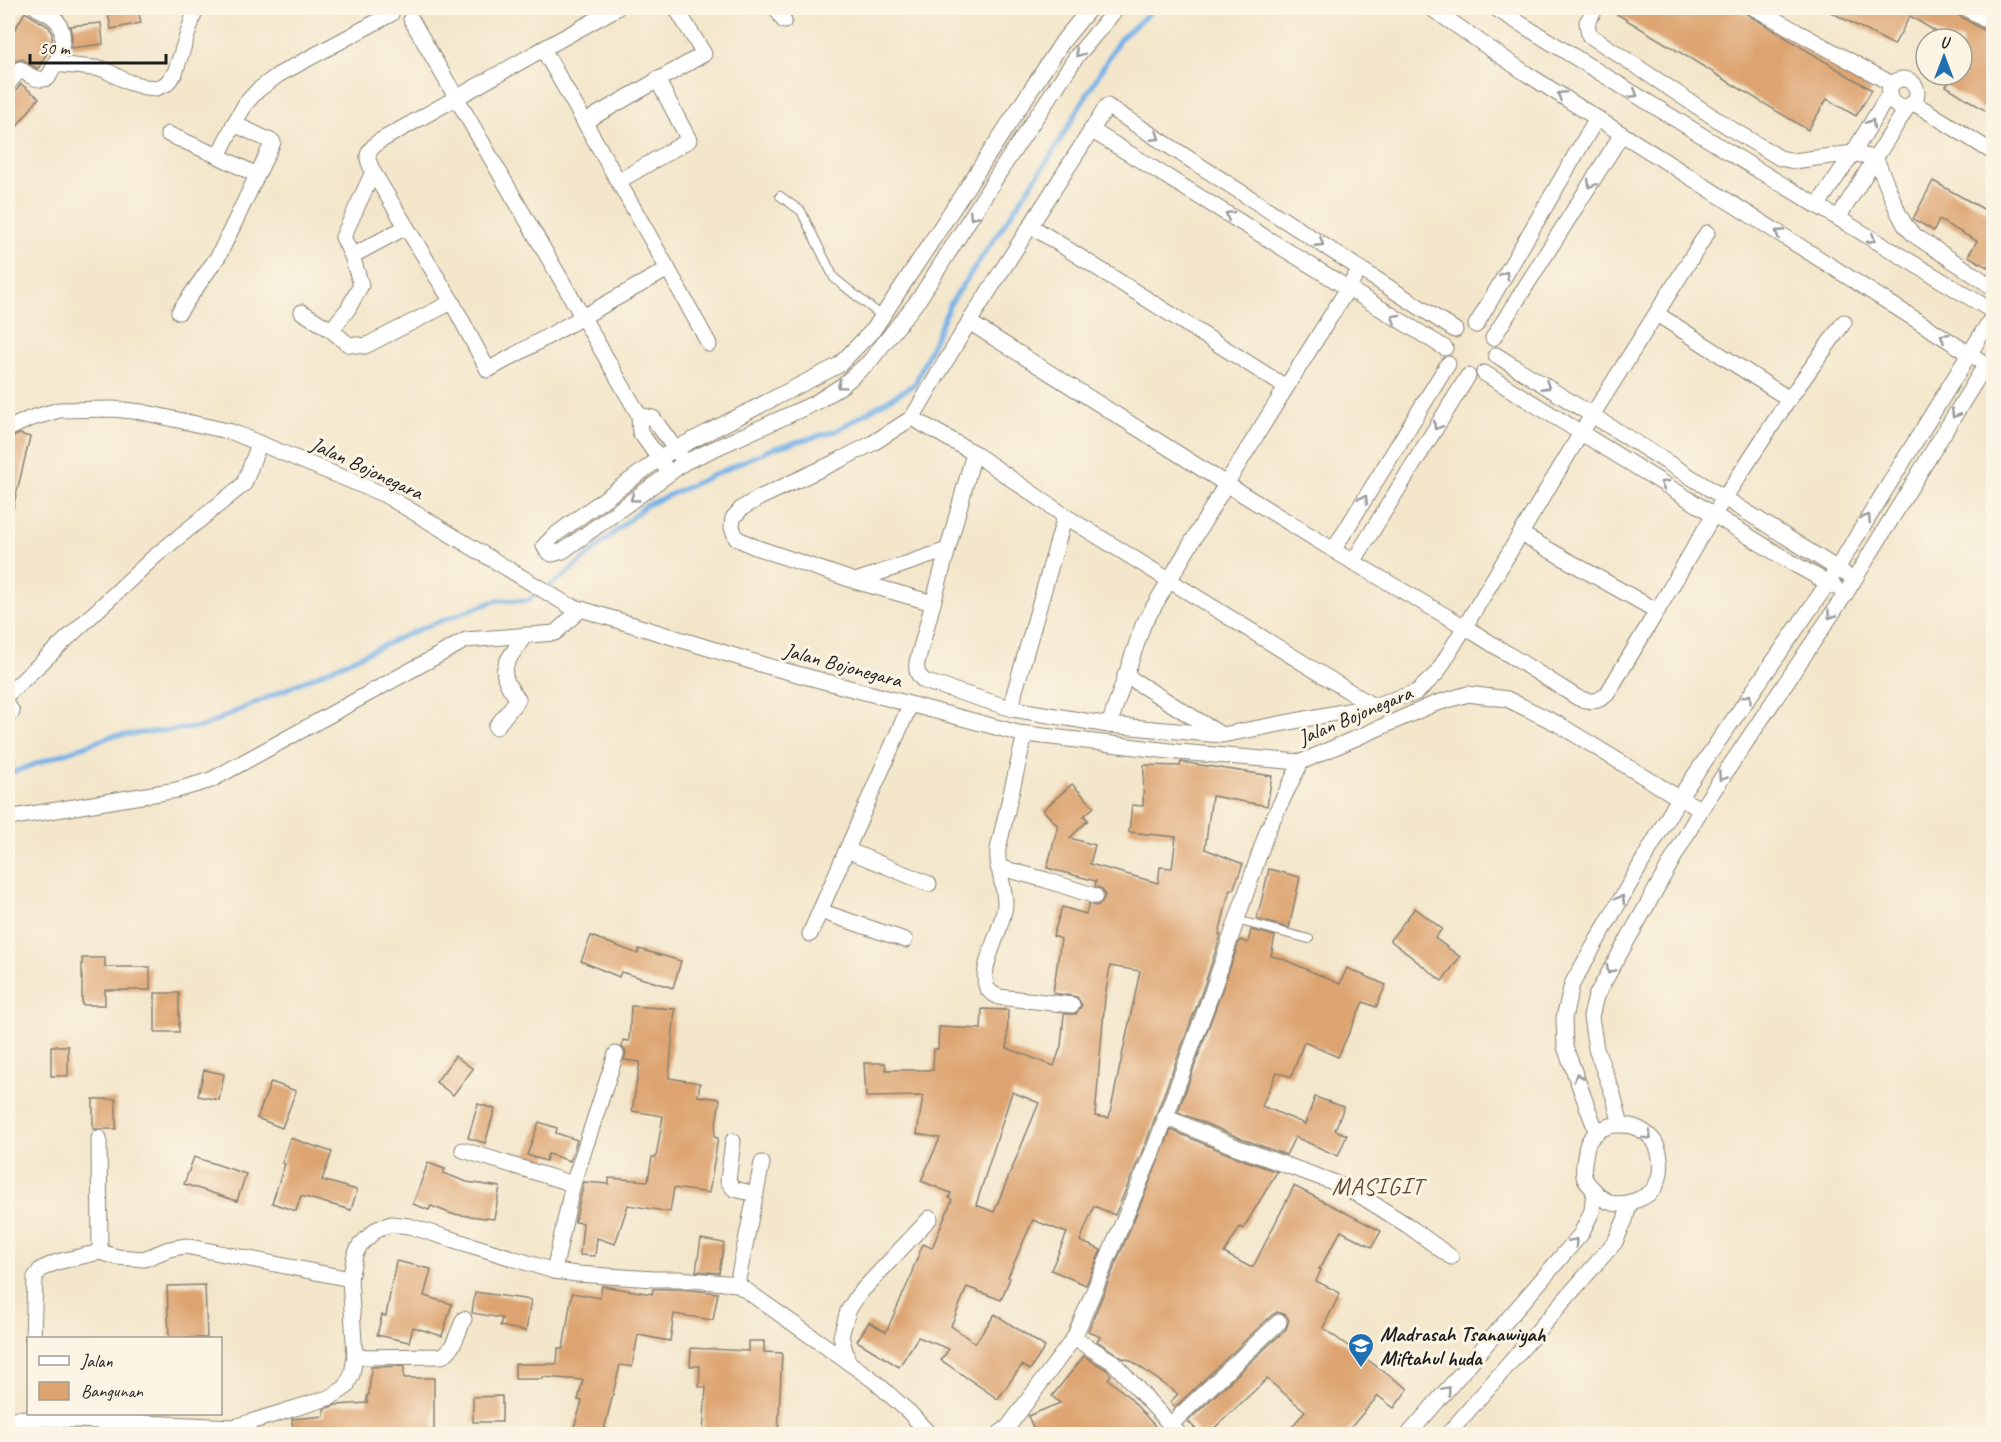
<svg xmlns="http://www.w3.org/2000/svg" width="2001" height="1442" font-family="Caveat,sans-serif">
  <rect width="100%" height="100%" fill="#fcf5e5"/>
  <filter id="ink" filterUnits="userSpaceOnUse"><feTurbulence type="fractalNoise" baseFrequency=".0167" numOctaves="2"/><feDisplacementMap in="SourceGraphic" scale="12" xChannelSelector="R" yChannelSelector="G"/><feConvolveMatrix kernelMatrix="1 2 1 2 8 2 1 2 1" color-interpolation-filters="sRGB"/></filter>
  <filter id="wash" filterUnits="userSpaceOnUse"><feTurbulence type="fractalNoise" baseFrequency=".008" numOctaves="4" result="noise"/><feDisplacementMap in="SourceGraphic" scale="24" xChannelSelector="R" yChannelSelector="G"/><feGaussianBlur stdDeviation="1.35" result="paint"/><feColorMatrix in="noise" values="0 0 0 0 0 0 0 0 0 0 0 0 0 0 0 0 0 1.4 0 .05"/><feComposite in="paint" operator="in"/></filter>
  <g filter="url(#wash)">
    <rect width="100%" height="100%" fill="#f3e6ca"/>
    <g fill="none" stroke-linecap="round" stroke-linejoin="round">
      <path stroke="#75b0e7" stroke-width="5" d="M8 774 112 736 202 727 422 628 498 600 527 601 564 576 645 506 771 449 836 431 915 384 950 304 1052 154 1119 40 1155 8"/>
    </g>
    <g id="blocks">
      <g fill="#dda471" fill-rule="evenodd">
        <path d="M107 8H138L141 23 111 29Z"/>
        <path d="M1607 8H1737L1872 90 1856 116 1827 99 1808 130Z"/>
        <path d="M1823 8H1946L1994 36V116L1946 86 1953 75H1962V39H1948L1910 16 1894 45Z"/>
        <path d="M25 12 49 27 52 34V44L38 69 22 59 13 62 8 59V41Z"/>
        <path d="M101 23 103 44 71 48 72 39 70 26Z"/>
        <path d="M21 84 39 98 8 138V101Z"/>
        <path d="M1933 181 1994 215V256L1987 267 1968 256 1977 241 1939 220 1934 231 1913 219Z"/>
        <path d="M20 434 30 437 13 508 8 507V445L9 438Z"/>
        <path d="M1181 762 1272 776 1267 806 1212 796 1205 849 1243 864 1233 890 1230 889 1219 934 1221 935 1203 989 1145 1145 1115 1215 1094 1206 1080 1241 1101 1250 1086 1285 1051 1270 1067 1233 1033 1220 1008 1277 1010 1278 1001 1300 967 1287 951 1326 975 1343 995 1314 1045 1347 1030 1370 1022 1365 998 1399 941 1360 949 1349 918 1337 899 1367 857 1341 869 1322 886 1332 913 1272 912 1271 923 1244 932 1248 952 1200 949 1198 951 1193 921 1181 940 1138 917 1134 923 1096 866 1097 864 1063H885L886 1070H933L934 1049H938L939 1027 981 1029 982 1009 1008 1010 1007 1048 1054 1066 1061 1046 1064 1014H1076L1082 1005 1077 997 1053 993 1061 939 1053 936 1062 907 1086 914 1089 904 1096 906 1101 904 1105 895 1102 889 1095 886 1096 881 1047 868 1058 826 1043 810 1072 784 1094 807 1084 816 1088 820 1070 838 1095 845 1090 864 1158 883 1160 867 1172 868 1176 837 1129 832 1132 805 1143 806 1144 765 1180 766ZM1110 966 1140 971 1109 1118 1095 1116 1105 997ZM1012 1092 1039 1103 994 1212 976 1205Z"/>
        <path d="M1269 869 1300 877 1289 928 1257 919Z"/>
        <path d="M1415 908 1442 929 1435 938 1460 957 1442 981 1390 940Z"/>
        <path d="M1251 930 1275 936 1271 956 1283 959 1340 984 1347 968 1386 985 1376 1007 1363 1002 1338 1057 1304 1042 1291 1077 1277 1072 1262 1106 1305 1124 1315 1097 1344 1107 1335 1130 1347 1135 1338 1156 1295 1137 1286 1155 1240 1138 1178 1112 1240 940 1248 943Z"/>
        <path d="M591 936 638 954 639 949 681 961 673 988 621 972 619 977 581 961Z"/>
        <path d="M82 958H105V967H150V990H105V1005H82Z"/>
        <rect x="155" y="993" width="24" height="39"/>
        <path d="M631 1006 675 1009 669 1078 700 1083 698 1096 720 1099 714 1137 718 1138 709 1193 674 1188 670 1212 628 1205 615 1244 597 1238 595 1256 580 1255 583 1223 575 1222 584 1182 609 1184V1178L648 1181 652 1157H656L663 1116 632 1111 640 1062 624 1060 626 1053 622 1047 623 1040 629 1041Z"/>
        <rect x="51" y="1046" width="17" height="30"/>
        <path d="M455 1056 473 1069 453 1095 436 1082Z"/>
        <path d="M204 1070 224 1074 219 1100 198 1096Z"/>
        <path d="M271 1082 296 1091 282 1128 257 1118Z"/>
        <rect x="93" y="1099" width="23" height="30"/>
        <path d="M478 1104 495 1109 485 1143 468 1138Z"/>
        <path d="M539 1122 557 1128 556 1133 577 1140 570 1161 548 1154 546 1161 527 1155Z"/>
        <path d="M1171 1130 1233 1156 1277 1172 1243 1229 1240 1227 1224 1253 1250 1267H1253L1294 1186 1381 1231 1372 1247 1341 1231 1319 1269 1321 1270 1316 1281 1340 1293 1323 1328 1408 1389 1394 1408 1378 1396 1345 1434H1286L1305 1411 1267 1379 1208 1434H1200L1188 1421 1286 1329 1289 1320 1286 1315 1277 1312 1272 1315 1175 1407 1170 1402 1178 1394 1130 1360 1125 1358 1124 1359 1097 1341 1100 1337 1088 1331Z"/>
        <path d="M290 1138 332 1152 322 1180 357 1190 351 1210 301 1196 296 1211 272 1203 285 1164 282 1163Z"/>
        <path d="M194 1157 246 1174 237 1201 184 1184Z"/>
        <path d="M428 1163 445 1169 443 1173 467 1182 500 1187 494 1219 452 1214 431 1206 429 1210 413 1204Z"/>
        <path d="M701 1239 724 1243 719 1273 696 1271Z"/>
        <path d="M396 1261 431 1269 424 1296 452 1304 442 1336 413 1327 409 1342 377 1335 382 1315 386 1316Z"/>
        <path d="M205 1285 207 1338H169L167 1286Z"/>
        <path d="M602 1286 652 1294 653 1289H680L718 1293 713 1320 674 1314 670 1341 638 1335 632 1367 620 1365 603 1434H572L582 1401 578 1400 583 1380 543 1377V1379H515V1364H557L558 1348 563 1349 572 1293 600 1298Z"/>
        <path d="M475 1292 531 1300 526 1331 500 1326 502 1318 472 1313Z"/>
        <path d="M748 1341H764V1352L782 1353 778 1434H703L706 1387H699L700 1366H690L691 1348 748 1351Z"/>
        <path d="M1084 1356 1107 1370 1111 1375 1108 1379 1129 1397 1162 1434H1110L1103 1427 1097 1434H1036L1028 1416 1060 1403 1052 1396Z"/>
        <path d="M404 1366V1378H434V1434L356 1432V1434H293L292 1419 324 1416V1409L336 1405 367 1403V1395H369L371 1367Z"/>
        <path d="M502 1396V1422H473V1397Z"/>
      </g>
    </g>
  </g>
  <g filter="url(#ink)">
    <use href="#blocks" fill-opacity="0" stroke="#888173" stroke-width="1.5"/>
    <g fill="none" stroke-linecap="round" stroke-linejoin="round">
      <defs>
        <g id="lane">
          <path d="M780 196 801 211 834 278 883 317"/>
          <path d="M1236 920 1309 939"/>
        </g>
        <g id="street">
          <path d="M776 8 784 21"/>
          <path d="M1090 8 1063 41 874 329 839 365 675 449 659 459 555 535 544 546 547 551 552 554 563 551 685 462 815 403 843 385 870 361 919 299 1006 162 1077 56 1117 8"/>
          <path d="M1431 8 1527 74 1978 359"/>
          <path d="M1495 8 1758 170 1994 312"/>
          <path d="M1596 8 1587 22 1589 35 1733 130 1780 158 1794 161 1853 153 1876 159 1898 212 1905 225 1914 235 1994 288"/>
          <path d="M1754 8 1892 84"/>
          <path d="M1966 8 1994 25"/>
          <path d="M411 19 639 415 640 432 665 467"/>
          <path d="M543 49 668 269 488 370 452 302 373 172C366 156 365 154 378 142Z"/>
          <path d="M543 49 617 8"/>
          <path d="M55 64 103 69 128 82 145 87 157 88 166 84 175 73 196 8"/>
          <circle cx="1903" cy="93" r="14"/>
          <path d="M8 84 20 69C29 75 37 82 48 78 55 65 68 42 60 26 57 17 45 12 37 8"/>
          <path d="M1914 103 1994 153"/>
          <path d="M584 122 704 54 676 8"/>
          <path d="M234 124 218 156 257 175"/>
          <path d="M1091 130 1445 348"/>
          <path d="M168 134 218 156"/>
          <path d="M373 172 343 237 352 256 361 285 348 309 331 330 348 344 365 346 452 302"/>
          <path d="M619 181 689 140 657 79"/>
          <path d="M1817 206 1853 153 1889 94"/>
          <path d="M1838 218 1908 106"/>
          <path d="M1031 226 1286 387"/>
          <path d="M352 256 406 227"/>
          <path d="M668 269 709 344"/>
          <path d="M179 312 219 255 273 142 234 124 246 103 258 90 278 75 391 14"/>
          <path d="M302 312 331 330"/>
          <path d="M1657 314 1789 399"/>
          <path d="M969 322 1226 484 1353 562 1465 627 1578 698C1590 702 1597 703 1607 694L1657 611"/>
          <path d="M1476 325 1597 118"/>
          <path d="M1493 338 1622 134"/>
          <path d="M1496 355 1844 573"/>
          <path d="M1484 373 1789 561 1835 587"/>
          <path d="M639 415 653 418 681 457"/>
          <path d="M912 418 974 453 1065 516 1373 706"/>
          <path d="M8 429 29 419 59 410 113 409 142 412 232 432 385 495 568 605 767 666 1018 733 1178 752 1301 762 1434 704 1468 694 1507 699 1558 724 1679 798 1701 809"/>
          <path d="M974 453 917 662C916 671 917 674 924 681L1013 709"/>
          <path d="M1065 516 1014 694 1013 709 1109 725 1222 735 1373 706 1417 692 1437 673 1581 433 1707 233"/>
          <path d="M1521 534 1657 611 1714 514 1789 399 1844 322"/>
          <path d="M1334 549 1448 364"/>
          <path d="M1353 562 1468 376"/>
          <path d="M855 581 947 550"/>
          <path d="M933 603 855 581 755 547 736 538 732 527 733 518 742 508 759 498 842 459 873 443 912 418 969 322 1107 106 1455 330"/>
          <path d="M1125 675 1220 734"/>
          <path d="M8 694 154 557 244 484 259 444"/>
          <path d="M8 706 12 712"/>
          <path d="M1109 725 1143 625 1226 484 1360 269"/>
          <path d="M496 727 518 699C493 669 507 663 525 635"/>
          <path d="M1025 734 998 849C996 869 1005 885 1005 904 1004 927 980 965 986 985 988 992 993 994 999 997L1072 1005"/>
          <path d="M8 818 177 790 211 780 466 640 555 633 581 609"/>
          <path d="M847 850 929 884"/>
          <path d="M998 867 1046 880 1095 896"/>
          <path d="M820 911 905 940"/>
          <path d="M810 934 910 705"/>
          <path d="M1165 1117 1236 1147 1333 1182 1361 1196 1407 1225 1451 1257"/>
          <path d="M1621 1125 1613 1094 1596 1049 1591 1017 1596 996 1701 809 1846 593 1986 364"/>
          <path d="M1597 1133 1565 1047 1564 1018 1572 984 1679 798 1828 583 1994 314"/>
          <path d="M99 1138 100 1252"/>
          <path d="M733 1141 728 1181 734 1189 756 1194"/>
          <path d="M463 1150 573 1184"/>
          <path d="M554 1271 573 1184 616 1054"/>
          <path d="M737 1284 762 1163"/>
          <path d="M33 1338 35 1277 41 1269 57 1262 100 1252 117 1257 144 1259 169 1249 185 1246 350 1279"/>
          <path d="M1074 1338 1113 1362 1179 1434"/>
          <path d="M355 1357 442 1356C454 1350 458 1331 464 1319"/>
          <path d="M848 1362 841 1336 848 1311 858 1295 930 1218"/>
          <path d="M8 1419 30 1418 234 1427 331 1397 346 1387 352 1374 355 1357 350 1279 355 1255 360 1245 377 1229 391 1224 409 1226 554 1271 577 1274 654 1279H680L737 1284 872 1379 910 1413 929 1434"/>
          <path d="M1170 1425 1279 1322"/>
          <path d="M999 1434 1008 1427 1074 1338 1154 1149 1212 992 1268 829 1301 762"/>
          <path d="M1409 1434 1581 1234 1592 1211 1594 1190C1591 1187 1587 1183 1585 1179 1582 1173 1584 1163 1585 1157 1586 1152 1586 1147 1588 1143 1602 1118 1638 1120 1654 1141 1658 1147 1659 1151 1660 1158 1661 1167 1661 1177 1656 1185 1650 1198 1626 1206 1612 1203 1604 1201 1599 1196 1594 1190"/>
          <path d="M1448 1434 1615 1242 1625 1220 1630 1202"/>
        </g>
      </defs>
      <use href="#lane" stroke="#888173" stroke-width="10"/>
      <use href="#street" stroke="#888173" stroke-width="17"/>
      <use href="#lane" stroke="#fff" stroke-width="8"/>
      <use href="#street" stroke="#fff" stroke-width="15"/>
    </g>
    <defs><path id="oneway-chevron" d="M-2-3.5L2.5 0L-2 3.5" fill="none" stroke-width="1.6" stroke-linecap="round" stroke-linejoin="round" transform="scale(1.5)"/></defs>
    <g stroke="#999">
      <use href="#oneway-chevron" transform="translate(1079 53) rotate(126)"/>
      <use href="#oneway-chevron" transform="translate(1634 94) rotate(32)"/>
      <use href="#oneway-chevron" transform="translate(1561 95) rotate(-148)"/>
      <use href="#oneway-chevron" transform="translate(1871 123) rotate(-59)"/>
      <use href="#oneway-chevron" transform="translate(1156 137) rotate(33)"/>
      <use href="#oneway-chevron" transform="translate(1591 184) rotate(122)"/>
      <use href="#oneway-chevron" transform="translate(1229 215) rotate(-148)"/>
      <use href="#oneway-chevron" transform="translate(973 216) rotate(122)"/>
      <use href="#oneway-chevron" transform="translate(1779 233) rotate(-147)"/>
      <use href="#oneway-chevron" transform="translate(1872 239) rotate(31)"/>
      <use href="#oneway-chevron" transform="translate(1320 243) rotate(33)"/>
      <use href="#oneway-chevron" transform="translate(1505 275) rotate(-60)"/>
      <use href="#oneway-chevron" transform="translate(1395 318) rotate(-148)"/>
      <use href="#oneway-chevron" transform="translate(1944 337) rotate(-148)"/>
      <use href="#oneway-chevron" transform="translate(841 385) rotate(143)"/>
      <use href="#oneway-chevron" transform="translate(1546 386) rotate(33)"/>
      <use href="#oneway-chevron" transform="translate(1955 414) rotate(121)"/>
      <use href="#oneway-chevron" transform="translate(1437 426) rotate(122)"/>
      <use href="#oneway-chevron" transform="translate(1664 484) rotate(-149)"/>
      <use href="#oneway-chevron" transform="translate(634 498) rotate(144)"/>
      <use href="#oneway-chevron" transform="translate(1364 499) rotate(-58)"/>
      <use href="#oneway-chevron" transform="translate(1867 518) rotate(-58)"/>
      <use href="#oneway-chevron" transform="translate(1831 615) rotate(124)"/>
      <use href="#oneway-chevron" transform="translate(1748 698) rotate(-55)"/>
      <use href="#oneway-chevron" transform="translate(1722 777) rotate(124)"/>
      <use href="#oneway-chevron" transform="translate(1621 899) rotate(-60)"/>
      <use href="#oneway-chevron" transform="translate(1610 970) rotate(119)"/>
      <use href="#oneway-chevron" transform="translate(1578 1077) rotate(-109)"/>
      <use href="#oneway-chevron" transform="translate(1648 1136) rotate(45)"/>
      <use href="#oneway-chevron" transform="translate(1574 1242) rotate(-49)"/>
      <use href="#oneway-chevron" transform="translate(1447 1390) rotate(-49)"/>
    </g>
  </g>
  <defs>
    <symbol id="school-pin" viewBox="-11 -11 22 30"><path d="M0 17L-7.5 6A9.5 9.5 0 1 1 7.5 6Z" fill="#1f6fb2" stroke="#fcf5e5"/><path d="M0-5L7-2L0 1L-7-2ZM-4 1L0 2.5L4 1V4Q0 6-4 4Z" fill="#fff"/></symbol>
  </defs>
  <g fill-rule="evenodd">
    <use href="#school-pin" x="1346" y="1331" width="30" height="40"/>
  </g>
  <g text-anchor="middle" stroke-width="6" stroke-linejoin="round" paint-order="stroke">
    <g font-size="21" fill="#1c1c1c" stroke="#fcf5e5">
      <text transform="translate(367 468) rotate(25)" y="7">Jalan Bojonegara</text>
      <text transform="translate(843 665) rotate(15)" y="7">Jalan Bojonegara</text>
      <text transform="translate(1355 715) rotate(-23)" y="7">Jalan Bojonegara</text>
    </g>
    <g font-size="21" font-weight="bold" fill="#1c1c1c" stroke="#fcf5e5" text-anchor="start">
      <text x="1380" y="1341">Madrasah Tsanawiyah<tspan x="1380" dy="24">Miftahul huda</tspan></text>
    </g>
    <g font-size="24" letter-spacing="1.5" fill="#604c3a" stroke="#fcf5e5">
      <text x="1378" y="1194">MASIGIT</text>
    </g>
  </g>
  <rect width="2001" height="1442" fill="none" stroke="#fcf5e5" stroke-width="30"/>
  <rect x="27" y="1337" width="195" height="78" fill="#fcf5e5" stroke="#a29e95" stroke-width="1.5"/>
  <rect x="39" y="1356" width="30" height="9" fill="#ffffff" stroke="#a29e95" stroke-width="1.5"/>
  <text x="81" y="1367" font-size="18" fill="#1c1c1c">Jalan</text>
  <rect x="39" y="1382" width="30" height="18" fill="#dda471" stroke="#a29e95" stroke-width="1.5"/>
  <text x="81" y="1397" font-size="18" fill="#1c1c1c">Bangunan</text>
  <g transform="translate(1944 57)"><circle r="28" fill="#fcf5e5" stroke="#a29e95" stroke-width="1.5"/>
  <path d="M0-4.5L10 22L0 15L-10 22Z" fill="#1f6fb2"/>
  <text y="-9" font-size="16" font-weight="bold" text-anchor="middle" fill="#1c1c1c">U</text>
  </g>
  <path d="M30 54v9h136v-9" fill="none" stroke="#1c1c1c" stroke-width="3"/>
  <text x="39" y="54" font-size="18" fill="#1c1c1c" stroke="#fcf5e5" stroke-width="4.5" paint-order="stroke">50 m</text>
</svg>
